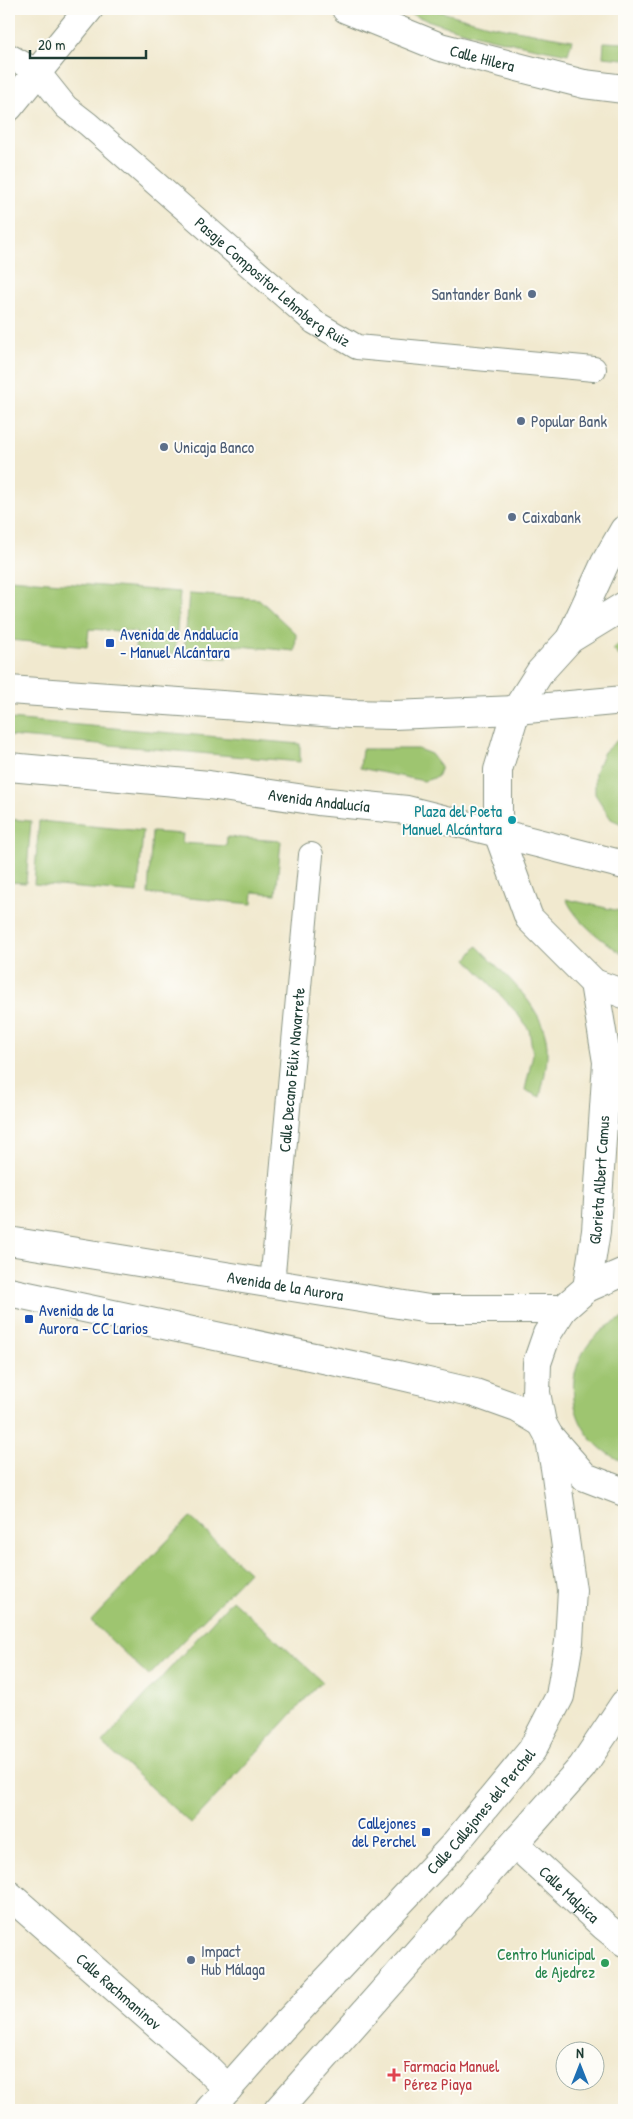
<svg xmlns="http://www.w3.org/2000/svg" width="633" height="2119" font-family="'Patrick Hand',sans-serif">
  <rect width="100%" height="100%" fill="#fdfcf7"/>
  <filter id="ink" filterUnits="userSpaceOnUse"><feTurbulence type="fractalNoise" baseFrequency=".02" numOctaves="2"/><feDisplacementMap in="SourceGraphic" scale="10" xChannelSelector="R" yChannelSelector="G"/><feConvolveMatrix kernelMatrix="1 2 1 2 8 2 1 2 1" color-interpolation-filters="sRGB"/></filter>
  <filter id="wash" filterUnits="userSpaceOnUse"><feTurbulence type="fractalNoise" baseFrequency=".0096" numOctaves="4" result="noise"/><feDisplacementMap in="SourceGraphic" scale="20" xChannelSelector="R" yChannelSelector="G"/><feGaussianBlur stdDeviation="1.12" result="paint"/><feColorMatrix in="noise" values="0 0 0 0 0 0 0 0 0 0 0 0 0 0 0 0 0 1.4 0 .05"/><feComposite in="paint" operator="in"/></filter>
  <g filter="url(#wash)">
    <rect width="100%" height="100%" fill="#f1e9cf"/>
    <g fill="#9ec570" stroke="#5e8152">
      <path d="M398 9H431L488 25 572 40 568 54C510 43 453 32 398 9Z"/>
      <path d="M604 42 624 43V59L603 57Z"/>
      <path d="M9 579 180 592 175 654 135 651 136 632 89 629 87 647 9 640Z"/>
      <path d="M189 594 259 599 296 634 295 651 228 645 227 658 184 655Z"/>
      <path d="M624 640V655L619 656 613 649Z"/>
      <path d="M9 719 300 744V762L9 736Z"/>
      <path d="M622 736H624V825L611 819 595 794V772L604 752Z"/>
      <path d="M362 749H418L431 754 441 767 437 777 424 781 360 768Z"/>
      <path d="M9 819 31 821 26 883 9 882Z"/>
      <path d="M39 821 143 831 138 893 34 884Z"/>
      <path d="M152 832 183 834 182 843 226 846 227 837 281 841 276 894 253 892 252 904 148 894Z"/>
      <path d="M566 899 624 912V955C602 940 578 924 566 899Z"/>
      <path d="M477 946C504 975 550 1010 547 1054 547 1068 543 1083 540 1097L525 1090 533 1054 529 1030 516 1012 467 959Z"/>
      <path d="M624 1318V1462C556 1435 557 1344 624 1318Z"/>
      <path d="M190 1517 249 1572 149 1676 91 1621Z"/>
      <path d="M232 1600 322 1681 191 1824 102 1743Z"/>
    </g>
  </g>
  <g filter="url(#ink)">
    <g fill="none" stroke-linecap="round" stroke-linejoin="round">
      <defs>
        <g id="pedestrian">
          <path id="s1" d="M9 56 38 72 66 107 88 124 314 322 357 347 594 369"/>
          <path id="s2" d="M272 1284 311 855"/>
        </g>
        <g id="minor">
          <path d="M9 107 89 9"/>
          <path id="s3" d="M515 1844 604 1926 624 1942"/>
          <path id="s4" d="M9 1895 209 2070 228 2089"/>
        </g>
        <g id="secondary">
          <path id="s5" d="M346 9 440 47 584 84 624 89"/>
          <path d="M624 606 570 639 540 672 516 710 498 770V833L529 918 594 983 624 994"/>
          <path d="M570 639 605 563 624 530"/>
          <path d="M516 710 624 700"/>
          <path d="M498 833 624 865"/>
          <path id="s6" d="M9 1241 429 1309H563"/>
          <path d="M624 1272 587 1288 563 1309 547 1334 537 1363 536 1393 542 1423 549 1436 585 1477 624 1492"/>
          <path id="s7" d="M587 1288 596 1231 607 1062 594 983"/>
          <path d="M9 1292 389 1373 475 1393 517 1408 542 1423"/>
          <path id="s8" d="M209 2110 281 2029 452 1847 532 1750 560 1696 569 1642 572 1590 555 1468 549 1436"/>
          <path d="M278 2110 582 1767 624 1704"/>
        </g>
        <g id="primary">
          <path d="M9 690 350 714 393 715 516 710"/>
          <path id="s9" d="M9 767 209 785 318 801 407 810 498 833"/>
        </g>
      </defs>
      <use href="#pedestrian" stroke="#889382" stroke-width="26"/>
      <use href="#minor" stroke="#889382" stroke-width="30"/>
      <use href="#secondary" stroke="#889382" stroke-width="30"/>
      <use href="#primary" stroke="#889382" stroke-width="30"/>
      <use href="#pedestrian" stroke="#fff" stroke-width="24"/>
      <use href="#minor" stroke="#fff" stroke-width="28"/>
      <use href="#secondary" stroke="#fff" stroke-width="28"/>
      <use href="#primary" stroke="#fff" stroke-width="28"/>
    </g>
  </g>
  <g fill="#5c6f8a" stroke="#fdfcf7" stroke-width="2">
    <circle cx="532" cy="294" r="5"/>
    <circle cx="521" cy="421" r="5"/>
    <circle cx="164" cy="447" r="5"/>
    <circle cx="512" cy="517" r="5"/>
    <circle cx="191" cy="1960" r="5"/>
  </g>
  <g fill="#1a4fb4" stroke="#fdfcf7" stroke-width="2">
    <rect x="105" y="638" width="10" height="10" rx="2.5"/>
    <rect x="24" y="1314" width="10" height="10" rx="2.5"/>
    <rect x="421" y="1827" width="10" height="10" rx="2.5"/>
  </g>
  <circle fill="#0f9aa8" stroke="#fdfcf7" stroke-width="2" cx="512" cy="820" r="5"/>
  <circle fill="#2e9e5b" stroke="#fdfcf7" stroke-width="2" cx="605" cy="1963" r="5"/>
  <path fill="#e0444e" stroke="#fdfcf7" stroke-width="2" d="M391.5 2067.5h5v5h5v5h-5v5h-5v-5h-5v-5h5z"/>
  <g text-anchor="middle" stroke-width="4" stroke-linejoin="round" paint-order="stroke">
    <g font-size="16" fill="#1f3d34" stroke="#fdfcf7">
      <text dy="6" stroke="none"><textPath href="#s5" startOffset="145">Calle Hilera</textPath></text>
      <text dy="6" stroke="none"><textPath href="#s1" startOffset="349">Pasaje Compositor Lehmberg Ruiz</textPath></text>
      <text dy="6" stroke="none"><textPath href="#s9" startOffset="312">Avenida Andalucía</textPath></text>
      <text dy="6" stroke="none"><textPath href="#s2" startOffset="215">Calle Decano Félix Navarrete</textPath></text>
      <text dy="6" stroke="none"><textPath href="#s7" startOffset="109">Glorieta Albert Camus</textPath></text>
      <text dy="6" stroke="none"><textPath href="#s6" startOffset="280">Avenida de la Aurora</textPath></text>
      <text dy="6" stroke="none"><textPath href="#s8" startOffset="404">Calle Callejones del Perchel</textPath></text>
      <text dy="6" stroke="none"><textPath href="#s3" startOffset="74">Calle Malpica</textPath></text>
      <text dy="6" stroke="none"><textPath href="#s4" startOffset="146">Calle Rachmaninov</textPath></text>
    </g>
    <g font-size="16" fill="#4e5e75" stroke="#fdfcf7" text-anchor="start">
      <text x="522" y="300" text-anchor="end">Santander Bank</text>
      <text x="531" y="427">Popular Bank</text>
      <text x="174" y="453">Unicaja Banco</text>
      <text x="522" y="523">Caixabank</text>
      <text x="201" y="1957">Impact<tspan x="201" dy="18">Hub Málaga</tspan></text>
    </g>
    <g font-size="16" fill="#164399" stroke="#fdfcf7" text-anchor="start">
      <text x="120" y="640">Avenida de Andalucía<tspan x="120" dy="18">- Manuel Alcántara</tspan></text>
      <text x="39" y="1316">Avenida de la<tspan x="39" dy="18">Aurora - CC Larios</tspan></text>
      <text x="416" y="1829" text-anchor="end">Callejones<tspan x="416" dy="18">del Perchel</tspan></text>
    </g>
    <g font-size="16" fill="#0d838f" stroke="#fdfcf7" text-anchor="end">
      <text x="502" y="817">Plaza del Poeta<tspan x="502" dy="18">Manuel Alcántara</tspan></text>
    </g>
    <g font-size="16" fill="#27864d" stroke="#fdfcf7" text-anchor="end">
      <text x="595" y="1960">Centro Municipal<tspan x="595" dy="18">de Ajedrez</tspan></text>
    </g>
    <g font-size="16" fill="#be3a42" stroke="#fdfcf7" text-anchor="start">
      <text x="404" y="2072">Farmacia Manuel<tspan x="404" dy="18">Pérez Piaya</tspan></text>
    </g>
  </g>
  <rect width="633" height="2119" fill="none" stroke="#fdfcf7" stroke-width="30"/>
  <g transform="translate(580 2066)"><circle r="24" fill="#fdfcf7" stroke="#a4b0a9"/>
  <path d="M0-4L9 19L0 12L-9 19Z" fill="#1f6fb2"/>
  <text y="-8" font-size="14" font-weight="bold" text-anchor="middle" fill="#1f3d34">N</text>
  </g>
  <path d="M30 50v8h116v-8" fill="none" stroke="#1f3d34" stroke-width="2.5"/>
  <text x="38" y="50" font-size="15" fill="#1f3d34" stroke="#fdfcf7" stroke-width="4" paint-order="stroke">20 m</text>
</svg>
